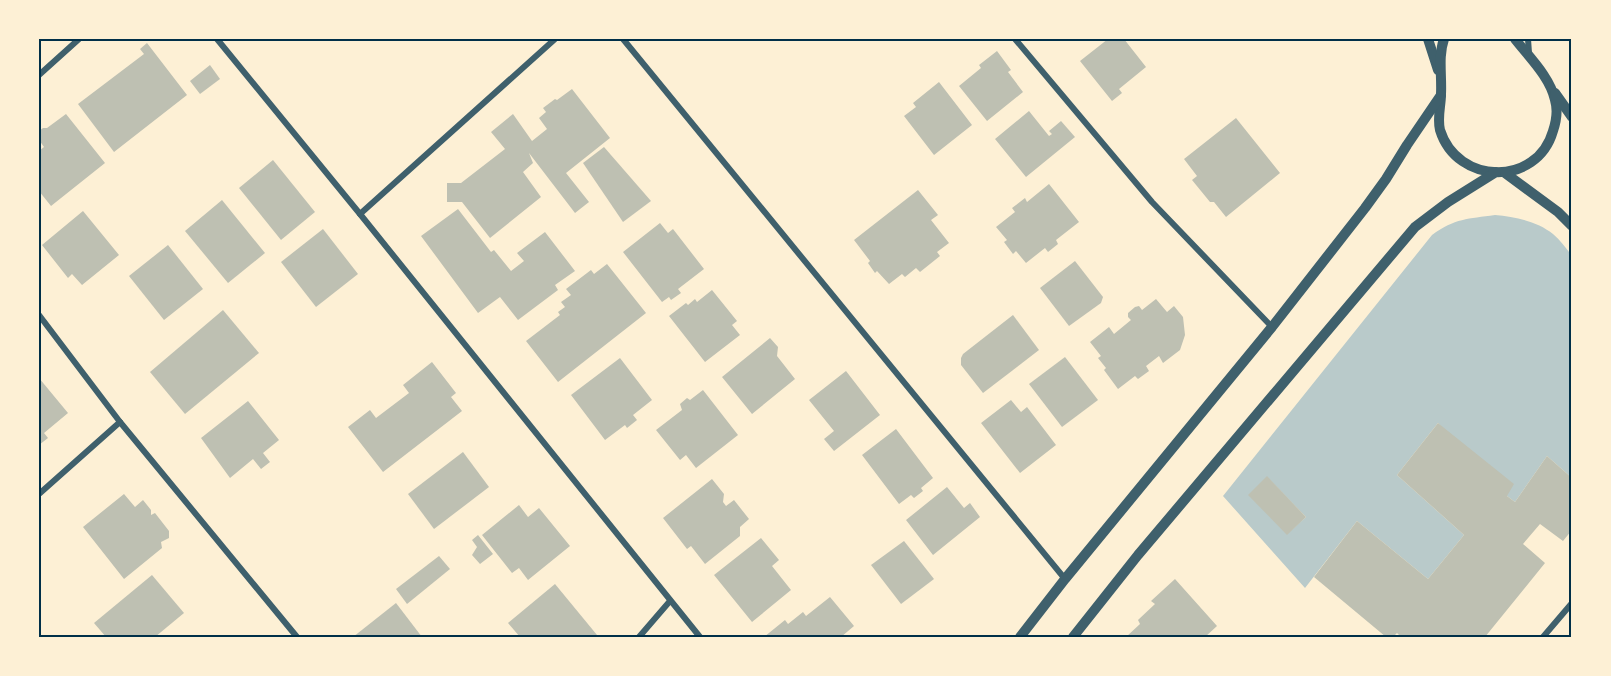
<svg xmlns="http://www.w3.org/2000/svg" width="1611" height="676" font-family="'Source Serif 4',serif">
  <rect width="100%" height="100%" fill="#fdf0d5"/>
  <path fill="#b9caca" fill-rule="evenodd" d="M1495 215C1515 217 1537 221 1553 234 1560 240 1566 248 1572 256V478L1547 456 1515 502 1507 496 1438 423 1397 475 1464 535 1428 579 1357 521 1305 588 1223 496 1432 235C1455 218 1468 219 1495 215ZM1267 477 1306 517 1287 534Z"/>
  <g fill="#bec0b2">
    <path d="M1108 39H1124L1146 67 1119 89 1122 93 1112 101 1080 61Z"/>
    <path d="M147 43 187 95 114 152 78 104 144 54 140 49Z"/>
    <path d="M997 51 1011 70 1008 72 1023 92 987 121 959 86 981 68 979 65Z"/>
    <path d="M210 65 220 79 200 94 190 81Z"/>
    <path d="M939 82 972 125 934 155 904 116 916 107 913 103Z"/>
    <path d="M572 89 610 138 566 173 589 202 575 213 529 153 533 163 523 172 541 197 490 238 462 202H447V183H461L505 149 491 132 513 114 532 141 547 129 539 118 546 112 543 108 555 99 557 100Z"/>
    <path d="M1029 111 1049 136 1052 134 1049 131 1061 121 1075 137 1026 177 995 139Z"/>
    <path d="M66 114 105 163 51 206 39 191V151L44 147 39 140V131L43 128H47Z"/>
    <path d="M1236 118 1280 173 1226 217 1214 202H1210L1192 180 1197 176 1184 159Z"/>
    <path d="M604 147 651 201 623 222 583 163Z"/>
    <path d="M273 160 315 212 281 240 239 188Z"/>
    <path d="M1049 184 1079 222 1056 240 1058 244 1048 252 1045 248 1026 263 1016 251 1013 254 1004 242 1007 240 996 227 1015 212 1012 208 1025 198 1027 202Z"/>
    <path d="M918 190 938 215 931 220 949 243 937 252 940 256 920 272 916 268 905 277 902 274 889 284 877 271 875 273 868 263 870 261 854 240Z"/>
    <path d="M222 200 265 253 228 283 185 231Z"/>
    <path d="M458 209 491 252 494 250 511 271 524 261 517 253 545 232 575 271 555 285 558 290 518 320 500 297 478 313 421 236Z"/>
    <path d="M83 211 119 255 82 285 72 274 68 278 42 245Z"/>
    <path d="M660 223 668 233 673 229 704 269 678 289 681 293 671 300 669 297 662 302 623 252Z"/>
    <path d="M323 229 358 274 316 307 281 262Z"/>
    <path d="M168 245 203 289 164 320 129 276Z"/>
    <path d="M1075 261 1103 297 1101 303 1069 326 1040 288Z"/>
    <path d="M607 264 646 313 558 382 526 341 560 315 558 312 565 307 561 302 571 295 566 289 591 270 594 274Z"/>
    <path d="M712 290 737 321 732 325 740 335 705 362 669 316 686 303 688 305 695 299 697 302Z"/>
    <path d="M1156 299 1167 312 1174 306 1183 317 1185 335 1180 350 1163 363 1159 356 1146 366 1149 371 1138 379 1135 376 1118 389 1104 370 1106 368 1098 358 1101 356 1090 342 1109 327 1114 334 1131 320 1128 317V313L1135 307 1139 306 1142 310Z"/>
    <path d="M223 310 259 353 185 414 150 372Z"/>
    <path d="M1013 315 1039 350 983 393 961 365V358L963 354Z"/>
    <path d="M770 338 778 347 777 356 795 379 752 414 722 377Z"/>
    <path d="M1065 357 1098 400 1062 427 1029 384Z"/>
    <path d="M620 358 652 400 633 415 637 420 627 428 625 425 605 440 571 395Z"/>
    <path d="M432 362 456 393 451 397 462 411 383 472 348 427 370 410 376 418 409 393 403 385Z"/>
    <path d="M846 371 880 415 834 451 824 439 834 431 809 400Z"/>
    <path d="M39 378 68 413 44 433 48 438 39 445Z"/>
    <path d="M703 390 738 435 696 468 686 455 680 460 656 430 682 410 680 404 687 398 690 400Z"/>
    <path d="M1011 400 1021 412 1027 407 1056 445 1020 473 981 423Z"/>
    <path d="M248 401 279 440 263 453 270 462 261 469 253 459 230 478 201 438Z"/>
    <path d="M1438 423 1514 484 1507 496 1515 502 1547 456 1572 478V530L1563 541 1540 524 1523 544 1545 563 1485 637H1401L1397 633 1393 637H1386L1314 577 1357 521 1428 579 1464 535 1397 475Z"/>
    <path d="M896 429 933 478 921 488 923 491 914 498 911 495 899 504 862 455Z"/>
    <path d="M463 452 489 487 434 529 408 494Z"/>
    <path d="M1267 476 1306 517 1287 535 1248 495Z"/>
    <path d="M712 479 724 494 723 502 726 506 734 500 749 519 740 527V536L705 564 691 546 687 549 663 518Z"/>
    <path d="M947 487 964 508 970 503 980 517 933 555 906 520Z"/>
    <path d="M124 494 135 507 143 500 151 510V515L155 513 169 531V538L161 542 162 548 124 579 83 527Z"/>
    <path d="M519 505 528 517 539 508 570 546 528 580 519 568 512 573 482 535Z"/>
    <path d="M478 535 493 554 480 564 472 555 477 547 472 540Z"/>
    <path d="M761 538 779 560 772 566 791 590 752 622 714 575Z"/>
    <path d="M904 541 934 579 901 604 871 565Z"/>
    <path d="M439 556 450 569 407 604 396 589Z"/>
    <path d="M152 575 184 613 155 637H106L94 623Z"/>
    <path d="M1175 579 1217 626 1205 637H1126L1140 624 1138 620 1155 604 1151 601Z"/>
    <path d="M555 584 597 635 595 637H520L508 623Z"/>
    <path d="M830 597 854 626 841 637H764L785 620 788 624 803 612 806 616Z"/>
    <path d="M396 603 422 637H353Z"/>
  </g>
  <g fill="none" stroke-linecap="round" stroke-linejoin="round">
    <g stroke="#3f606c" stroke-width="6">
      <path d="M217 39 360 214 700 637"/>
      <path d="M623 39 1065 579"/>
      <path d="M1015 39 1152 202 1272 327"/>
      <path d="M1528 39 1529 53"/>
      <path d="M39 75 79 39"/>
      <path d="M360 214 555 39"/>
      <path d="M39 315 120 422 297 637"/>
      <path d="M39 494 120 422"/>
      <path d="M639 637 670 601"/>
      <path d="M1543 637 1572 603"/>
    </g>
    <g stroke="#3f606c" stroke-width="10">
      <path d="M1428 39 1438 70"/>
      <path d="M1444 39C1438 56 1442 76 1441 94 1441 106 1437 117 1440 130 1457 185 1537 187 1553 131 1556 122 1558 110 1555 100 1550 77 1529 57 1515 39"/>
      <path d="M1555 93 1572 117"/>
      <path d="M1505 173 1558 212 1572 226"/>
      <path d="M1020 637 1065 579 1272 327 1365 208 1386 179 1407 145 1441 95"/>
      <path d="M1073 637 1138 555 1415 227 1448 202 1496 172"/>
    </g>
  </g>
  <rect width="1611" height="676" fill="none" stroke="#fdf0d5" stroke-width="81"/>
  <rect x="40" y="40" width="1530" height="596" fill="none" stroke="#003049" stroke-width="2"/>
</svg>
